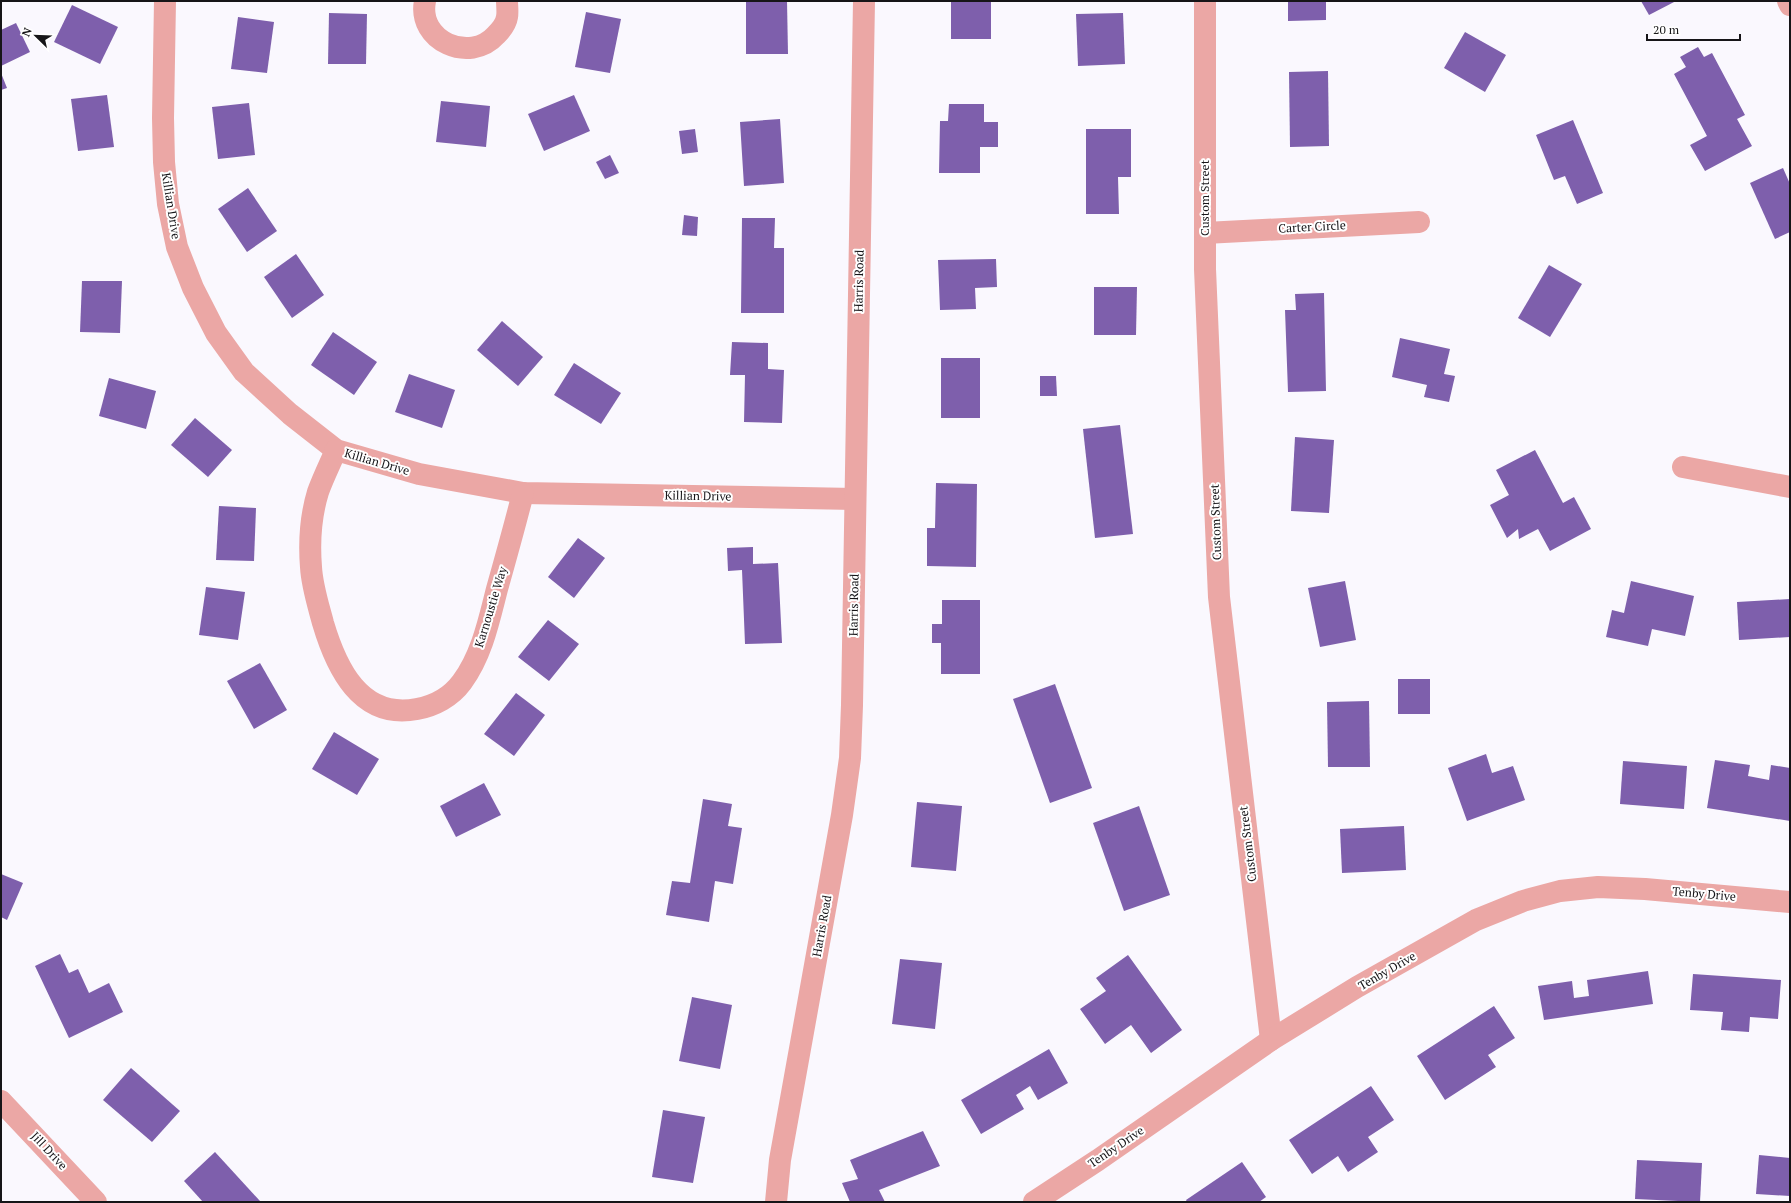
<svg xmlns="http://www.w3.org/2000/svg" width="1791" height="1203" font-family="'PT Serif',serif">
  <rect width="100%" height="100%" fill="#faf8fe"/>
  <g fill="#7e5fac">
    <path d="M746 1H787L788 54H746Z"/>
    <rect x="951" y="1" width="40" height="38"/>
    <path d="M1288 1H1326V20L1288 21Z"/>
    <path d="M1641 1H1676L1649 15Z"/>
    <path d="M72 5 118 27 100 64 54 42Z"/>
    <path d="M586 12 621 19 610 73 575 67Z"/>
    <path d="M329 13 367 14 366 64H328Z"/>
    <path d="M1123 13 1125 64 1078 66 1076 14Z"/>
    <path d="M238 17 274 22 267 73 231 69Z"/>
    <path d="M16 23 30 52 1 66V30Z"/>
    <path d="M1465 32 1506 55 1485 92 1444 68Z"/>
    <path d="M1698 47 1704 57 1712 53 1745 115 1737 119 1752 146 1705 171 1690 145 1707 136 1674 74 1686 67 1680 57Z"/>
    <path d="M1328 71 1329 146 1290 147 1289 72Z"/>
    <path d="M1 73 7 88 1 90Z"/>
    <path d="M107 95 114 147 78 151 71 99Z"/>
    <path d="M574 95 590 131 544 151 528 114Z"/>
    <path d="M441 101 490 106 486 147 436 142Z"/>
    <path d="M249 103 255 155 218 159 212 107Z"/>
    <path d="M949 104H984V122H998V147H980V173H939L940 121H948Z"/>
    <path d="M780 119 784 183 744 186 740 122Z"/>
    <path d="M1573 120 1603 193 1577 204 1565 176 1554 180 1536 135Z"/>
    <path d="M695 129 698 152 682 154 679 131Z"/>
    <path d="M1086 129H1131V177H1118L1119 214H1086Z"/>
    <path d="M610 155 619 173 605 179 596 162Z"/>
    <path d="M1783 168 1790 184V232L1775 239 1750 183Z"/>
    <path d="M248 188 277 231 247 252 218 209Z"/>
    <path d="M684 215 698 217 697 236 682 235Z"/>
    <path d="M742 218H775L774 248H784V313H741Z"/>
    <path d="M296 254 324 295 292 318 264 277Z"/>
    <path d="M996 259 997 287 975 288 976 309 940 310 938 260Z"/>
    <path d="M1549 265 1582 284 1550 337 1518 318Z"/>
    <path d="M82 281H122L120 333 80 332Z"/>
    <path d="M1094 287H1137L1136 335H1094Z"/>
    <path d="M1324 293 1326 391 1288 392 1285 310H1296L1295 294Z"/>
    <path d="M502 321 543 357 518 386 477 350Z"/>
    <path d="M333 332 377 362 354 395 311 365Z"/>
    <path d="M1400 338 1450 349 1444 374 1455 376 1449 402 1424 397 1427 385 1392 377Z"/>
    <path d="M732 342 768 343V369L784 370 782 423 744 422 745 375H730Z"/>
    <rect x="941" y="358" width="39" height="60"/>
    <path d="M574 363 621 393 601 424 554 395Z"/>
    <path d="M409 374 455 390 442 428 395 412Z"/>
    <path d="M1040 376H1056L1057 396H1040Z"/>
    <path d="M109 378 156 391 146 429 99 416Z"/>
    <path d="M195 418 232 450 208 477 171 445Z"/>
    <path d="M1120 425 1133 534 1095 538 1083 429Z"/>
    <path d="M1295 437 1334 440 1329 513 1291 511Z"/>
    <path d="M1535 450 1563 503 1574 497 1591 529 1550 551 1538 529 1519 539 1518 529 1507 538 1490 505 1509 495 1496 470Z"/>
    <path d="M936 483 977 484 976 567 927 566V528H935Z"/>
    <path d="M219 506 256 508 254 561 216 560Z"/>
    <path d="M578 538 605 558 574 598 548 577Z"/>
    <path d="M753 547V564L778 563 782 643 745 644 742 570 728 571 727 548Z"/>
    <path d="M1345 581 1356 640 1320 647 1308 588Z"/>
    <path d="M1631 581 1694 596 1685 636 1652 629 1648 646 1606 637 1612 610 1624 613Z"/>
    <path d="M206 587 245 592 238 640 199 635Z"/>
    <path d="M1790 599V637L1739 640 1737 602Z"/>
    <path d="M942 600H980V674H941V643H932V624H942Z"/>
    <path d="M548 620 579 644 549 681 518 657Z"/>
    <path d="M260 663 287 710 254 729 227 681Z"/>
    <rect x="1398" y="679" width="32" height="35"/>
    <path d="M1055 684 1092 788 1050 803 1013 699Z"/>
    <path d="M516 693 545 715 514 756 484 734Z"/>
    <path d="M1369 701 1370 767H1328L1327 702Z"/>
    <path d="M334 732 379 759 357 795 312 769Z"/>
    <path d="M1486 754 1492 773 1513 766 1525 800 1467 821 1448 768Z"/>
    <path d="M1715 760 1750 765 1748 776 1769 780 1771 765 1790 768V821L1707 808Z"/>
    <path d="M1623 761 1687 766 1684 809 1620 804Z"/>
    <path d="M484 783 501 815 456 837 440 806Z"/>
    <path d="M703 799 732 804 728 826 742 828 733 884 715 881 709 922 666 915 672 881 690 883Z"/>
    <path d="M917 802 962 806 956 871 911 867Z"/>
    <path d="M1139 806 1170 895 1124 911 1093 823Z"/>
    <path d="M1404 826 1406 870 1342 873 1340 829Z"/>
    <path d="M1 874 23 883 7 920 1 917Z"/>
    <path d="M60 954 69 973 78 969 89 993 109 983 123 1012 69 1038 35 966Z"/>
    <path d="M1128 955 1182 1030 1151 1053 1131 1025 1105 1044 1080 1009 1106 991 1096 978Z"/>
    <path d="M900 959 942 963 935 1029 892 1024Z"/>
    <path d="M1648 971 1653 1004 1544 1020 1538 986 1572 981 1574 998 1589 996 1587 980Z"/>
    <path d="M1693 974 1781 980 1778 1019 1750 1017 1749 1032 1721 1030 1723 1012 1690 1010Z"/>
    <path d="M692 997 732 1005 720 1069 679 1061Z"/>
    <path d="M1494 1006 1515 1038 1488 1055 1496 1067 1445 1100 1417 1056Z"/>
    <path d="M1049 1049 1068 1083 1038 1100 1030 1086 1016 1095 1024 1109 981 1134 961 1100Z"/>
    <path d="M131 1068 180 1111 152 1142 103 1100Z"/>
    <path d="M1371 1086 1394 1120 1368 1137 1378 1152 1348 1172 1338 1156 1312 1174 1289 1140Z"/>
    <path d="M663 1110 705 1117 693 1183 652 1177Z"/>
    <path d="M923 1131 940 1166 879 1190 885 1202H850L842 1183 858 1179 850 1160Z"/>
    <path d="M215 1152 260 1201 259 1202H203L184 1181Z"/>
    <path d="M1759 1155 1790 1158V1196L1756 1194Z"/>
    <path d="M1637 1160 1702 1163 1700 1202 1635 1199Z"/>
    <path d="M1242 1162 1266 1197 1259 1202H1187L1186 1200Z"/>
  </g>
  <g fill="none" stroke-linecap="round" stroke-linejoin="round">
    <g stroke="#eba7a5" stroke-width="22">
      <path d="M165 1 163 118 164 162 168 204 177 247 193 288 216 333 244 372 290 414 336 450 419 474 523 493 855 499"/>
      <path d="M425 1C417 41 470 64 496 35 501 30 506 24 507 17 508 12 507 6 507 1"/>
      <path d="M1205 1V269L1219 597 1271 1040"/>
      <path d="M1788 1 1790 5"/>
      <path d="M1205 233 1419 222"/>
      <path d="M336 450C330 464 323 478 318 492 311 515 309 542 311 567 312 586 318 604 323 623 336 667 360 720 417 709 434 706 451 697 462 682 482 655 489 620 497 589 506 557 515 525 523 493"/>
      <path d="M1683 467 1790 487"/>
      <path d="M1 1101 96 1202"/>
      <path d="M776 1202 780 1160 842 815 850 758 852 705 864 1"/>
      <path d="M1034 1202 1098 1160 1271 1040 1357 987 1476 920 1523 901 1560 891 1598 887 1645 889 1790 902"/>
    </g>
  </g>
  <g text-anchor="middle" stroke-width="4" stroke-linejoin="round" paint-order="stroke">
    <g font-size="12" fill="#161518" stroke="#fff">
      <text transform="translate(1205 198) rotate(-90)" y="4">Custom Street</text>
      <text transform="translate(171 206) rotate(81)" y="4">Killian Drive</text>
      <text transform="translate(1312 227) rotate(-3)" y="4">Carter Circle</text>
      <text transform="translate(859 281) rotate(-89)" y="4">Harris Road</text>
      <text transform="translate(377 462) rotate(16)" y="4">Killian Drive</text>
      <text transform="translate(698 496) rotate(1)" y="4">Killian Drive</text>
      <text transform="translate(1216 522) rotate(-92)" y="4">Custom Street</text>
      <text transform="translate(854 605) rotate(-89)" y="4">Harris Road</text>
      <text transform="translate(491 607) rotate(-73)" y="4">Karnoustie Way</text>
      <text transform="translate(1248 844) rotate(-97)" y="4">Custom Street</text>
      <text transform="translate(1704 894) rotate(5)" y="4">Tenby Drive</text>
      <text transform="translate(822 926) rotate(-80)" y="4">Harris Road</text>
      <text transform="translate(1387 971) rotate(-30)" y="4">Tenby Drive</text>
      <text transform="translate(1116 1147) rotate(-34)" y="4">Tenby Drive</text>
      <text transform="translate(49 1151) rotate(47)" y="4">Jill Drive</text>
    </g>
  </g>
  <rect width="1791" height="1203" fill="none" stroke="#161518" stroke-width="4"/>
  <g transform="translate(36 36) rotate(293)" stroke="#ffffff" stroke-width="3" paint-order="stroke">
  <path d="M0-3L7 15L0 10L-7 15Z" fill="#161518"/>
  <text y="-6" font-size="11" font-weight="bold" text-anchor="middle" fill="#161518">N</text>
  </g>
  <path d="M1647 34v6h93v-6" fill="none" stroke="#161518" stroke-width="2"/>
  <text x="1653" y="34" font-size="12" fill="#161518" stroke="#ffffff" stroke-width="3" paint-order="stroke">20 m</text>
</svg>
